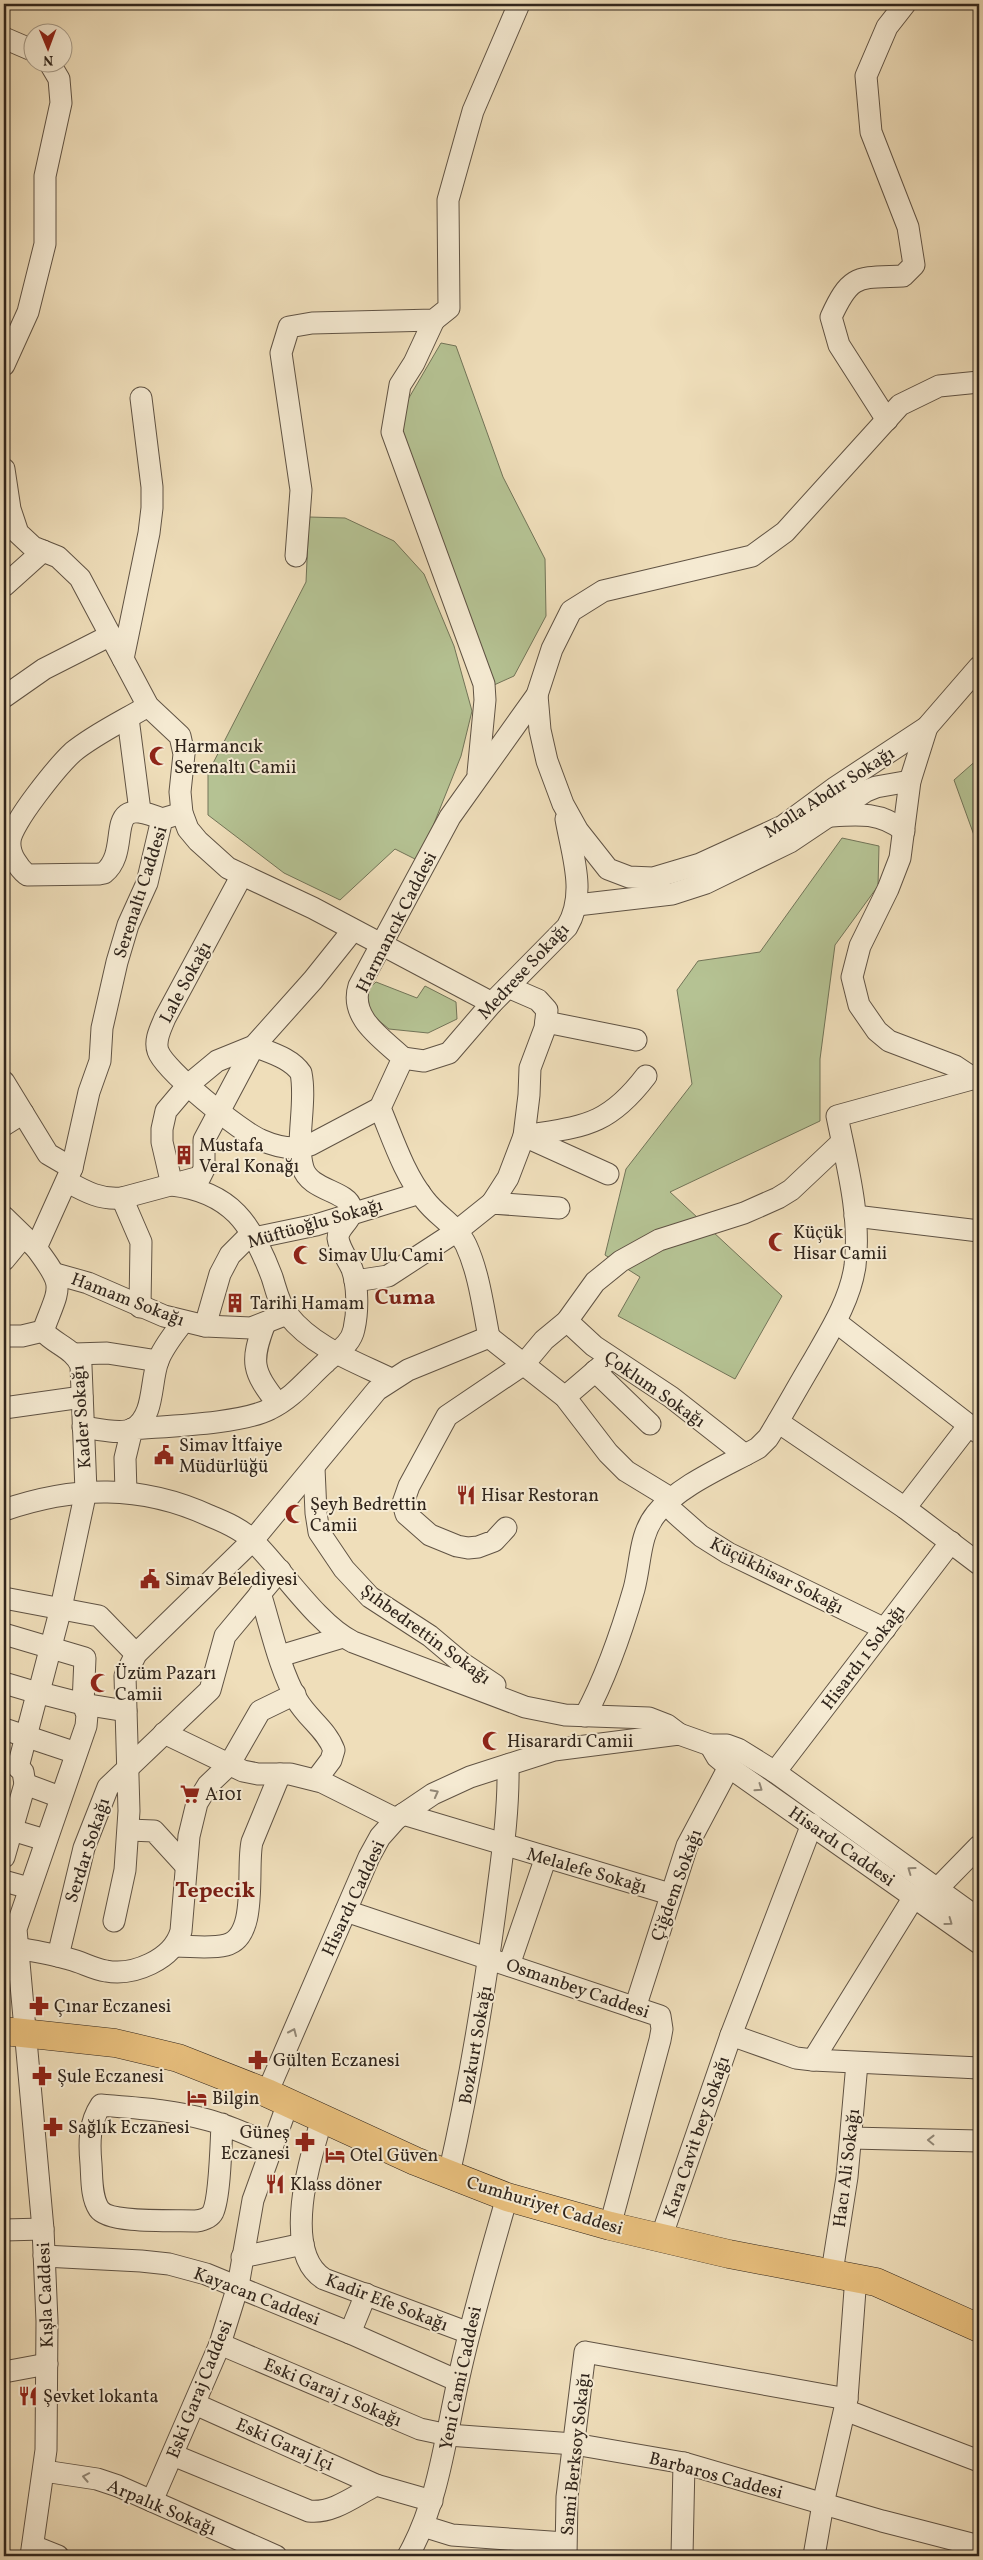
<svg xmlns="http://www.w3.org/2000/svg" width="983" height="2560" font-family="Vollkorn,serif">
  <rect width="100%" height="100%" fill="#efdeba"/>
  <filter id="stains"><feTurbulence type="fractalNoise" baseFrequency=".004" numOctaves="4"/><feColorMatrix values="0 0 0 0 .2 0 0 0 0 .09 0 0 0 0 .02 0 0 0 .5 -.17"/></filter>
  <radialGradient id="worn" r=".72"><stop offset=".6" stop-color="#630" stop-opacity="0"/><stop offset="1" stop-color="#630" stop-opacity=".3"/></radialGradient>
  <g fill="#b5c293" stroke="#727458">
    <path d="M441 343 456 346 503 477 545 559 546 616 514 676 494 685 402 438 403 408Z"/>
    <path d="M309 517 345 518 394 541 424 574 454 646 472 711 461 756 419 861 395 849 340 900 284 873 208 815V773L306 582Z"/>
    <path d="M979 758V849L954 780Z"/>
    <path d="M842 838 879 846 878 886 835 945 820 1059V1121L670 1192 782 1296 735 1379 618 1316 640 1277 605 1255 626 1169 692 1084 677 990 698 961 760 952Z"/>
    <path d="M376 982 417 998 425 986 456 1002 457 1019 428 1033 389 1029 365 1009 364 993Z"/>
  </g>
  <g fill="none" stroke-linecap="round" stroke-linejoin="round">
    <defs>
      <g id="minor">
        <path d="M4 38 32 50"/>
        <path d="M434 320 414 363 400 385 392 432 484 684 485 700 478 773"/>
        <path d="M4 365 28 312 45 244V176L61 103 59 79 49 62"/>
        <path d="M887 420 839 345 831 317C851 273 858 278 903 276L914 265 908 227 871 132 866 76 887 27 905 4"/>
        <path d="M4 469 10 509 18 533 33 547 58 557 80 578 148 706 180 736 184 754 180 792 182 813 188 829 198 841 228 868 313 908 492 1003"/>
        <path d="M296 556 301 490 281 353 289 327 312 323 434 320 449 308 448 200 473 111 519 4"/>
        <path d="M4 586 43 551"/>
        <path d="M123 659 149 533 152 508V487L141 398"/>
        <path d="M537 695 540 730 547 761 563 804 578 831 608 869 629 877 653 878 700 864 783 826 836 787 927 727 979 667"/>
        <path d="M4 697 44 669 111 635"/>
        <path d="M148 706C123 721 95 734 73 752 59 765 10 824 10 842 9 854 18 867 27 875L99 874 104 873C134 849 99 792 162 819"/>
        <path d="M128 718 140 811"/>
        <path d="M927 727 910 781 900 858 888 889 860 946 852 977 859 1005 877 1031 889 1041 955 1066 973 1078"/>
        <path d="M831 816C858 814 881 812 904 831"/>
        <path d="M242 875 165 1018C161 1028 154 1040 158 1051 164 1070 241 1132 261 1140 277 1147 294 1151 310 1145L380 1108"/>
        <path d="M577 905 672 894 706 883 790 842 866 791 876 787 910 781"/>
        <path d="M353 930 313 980 254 1046 217 1061 188 1085 166 1111 162 1129V1142L172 1185C231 1192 252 1224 272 1277 276 1289 279 1305 288 1315 313 1347 356 1362 391 1379"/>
        <path d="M508 987 538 1000 547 1010 545 1028 530 1068 529 1095 524 1136 608 1174"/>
        <path d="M546 1022 636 1040"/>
        <path d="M403 1058 424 1061 449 1053 492 1003 567 927C587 894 572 854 566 819"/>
        <path d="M4 1082 48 1154 72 1168"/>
        <path d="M4 1125 23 1113"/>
        <path d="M68 1182C86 1192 101 1200 122 1198L200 1177 204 1169V1140L254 1046C271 1053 291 1058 301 1073 307 1103 295 1141 303 1168 309 1190 347 1191 351 1207 354 1220 338 1226 338 1238 339 1248 348 1260 352 1269 358 1286 358 1311 354 1329 351 1345 336 1352 325 1363 307 1379 293 1398 270 1409 241 1424 167 1426 132 1429L125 1458 126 1492"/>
        <path d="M122 1198 141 1242 140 1307"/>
        <path d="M492 1203 508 1178 524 1136C583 1126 607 1127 646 1076"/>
        <path d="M855 1216 979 1231"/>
        <path d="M4 1217 36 1248"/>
        <path d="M4 1260 23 1237"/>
        <path d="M56 1274 88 1283 164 1316 205 1326 251 1328 287 1314"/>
        <path d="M355 1281 388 1276 457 1231 492 1203 559 1208"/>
        <path d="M567 1321 594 1346 671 1397 745 1455"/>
        <path d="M836 1322 979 1433"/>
        <path d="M265 1323C250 1362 252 1371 278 1404"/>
        <path d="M205 1326 220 1274 230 1255 245 1240 316 1225 420 1193"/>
        <path d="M43 1331C60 1285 66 1288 36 1248L72 1168 89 1092 100 1061 102 1028 117 962 128 925 147 883 162 819 182 813"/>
        <path d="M4 1336H22L43 1331"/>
        <path d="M489 1337C483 1307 479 1273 466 1245 457 1226 437 1216 425 1200 404 1174 393 1139 380 1108L403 1058C382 1038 349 1018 359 986L450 817 537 695 552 649 571 611 603 591 752 556 785 532 900 405 939 386 979 382"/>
        <path d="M489 1337 565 1397 608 1453 626 1471 672 1499"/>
        <path d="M74 1354 107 1353 158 1361"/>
        <path d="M595 1371 650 1424"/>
        <path d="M565 1397 606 1362"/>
        <path d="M4 1408 82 1397"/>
        <path d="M778 1422 905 1508 979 1564"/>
        <path d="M83 1427C97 1429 121 1435 133 1429 155 1416 150 1382 158 1361 163 1347 174 1334 183 1322"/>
        <path d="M314 1468 316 1513 319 1532 344 1569 370 1597 430 1636 462 1663 495 1685"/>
        <path d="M905 1508 969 1425"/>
        <path d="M4 1510C74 1486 141 1484 210 1516 225 1522 244 1530 255 1543 283 1571 318 1625 353 1642L525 1707 565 1715 649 1718 667 1725 679 1734"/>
        <path d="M675 1513 701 1536 728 1553 885 1629"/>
        <path d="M506 1528 494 1541 478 1547 468 1548 457 1546 430 1535 406 1514 403 1503 409 1486 447 1416 524 1364 544 1340 567 1321 595 1282 621 1261 659 1240 744 1213 778 1198 791 1190 842 1142"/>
        <path d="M260 1593C271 1628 279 1668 297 1700 307 1718 327 1730 334 1750L331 1760 316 1780"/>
        <path d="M4 1598 99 1616 136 1654"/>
        <path d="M4 1634 85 1658 83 1704 87 1715 86 1726 16 1929 43 2229 47 2321 46 2450 31 2556"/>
        <path d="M280 1656 343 1637"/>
        <path d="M4 1683 31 1691"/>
        <path d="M40 1688 61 1608 86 1491 81 1366C75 1349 54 1344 43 1331"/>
        <path d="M44 1694 83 1704 126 1711"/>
        <path d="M585 1716C607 1675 621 1634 634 1589 641 1563 639 1535 656 1514 679 1485 726 1466 758 1448L768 1438C783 1414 797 1388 812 1363 829 1333 850 1301 855 1266 861 1216 847 1165 837 1116L979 1077"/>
        <path d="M4 1729 76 1753"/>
        <path d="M164 1733 243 1771 258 1774H290L322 1782 396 1819"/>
        <path d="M710 1745 717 1757 729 1767 979 1943"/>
        <path d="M18 1767 35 1702"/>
        <path d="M775 1772 951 1542"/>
        <path d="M25 1784 60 1797"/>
        <path d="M403 1814 670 1894"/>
        <path d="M12 1830 45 1840"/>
        <path d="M129 1830 154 1831 186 1866"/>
        <path d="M4 1857 25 1784 23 1772 18 1767"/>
        <path d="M4 1881 29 1888"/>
        <path d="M346 1911 660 2016 662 2029 660 2040 610 2226"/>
        <path d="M114 1921 125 1870 129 1811 125 1676 136 1654 253 1540 377 1390 408 1370 489 1337"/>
        <path d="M175 1946C192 1946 210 1949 226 1945 259 1937 246 1868 252 1842L280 1774"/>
        <path d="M17 1948C34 1951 52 1954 69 1959 82 1962 93 1969 106 1971 133 1976 173 1960 181 1931L189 1836 197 1803 208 1785 229 1765 260 1711 295 1694"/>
        <path d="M58 1956 84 1848 108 1787 210 1690 225 1636 280 1570"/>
        <path d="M509 1965 546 1857"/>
        <path d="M635 2008 687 1846 729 1767"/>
        <path d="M731 2035 796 2058 813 2060 979 2068"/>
        <path d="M813 2060 914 1897 937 1889 979 1846"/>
        <path d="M267 2093 369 1857 380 1837 396 1819 433 1794 470 1777 554 1750 679 1734 710 1745H727L738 1749 775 1772 979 1919"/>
        <path d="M322 2119C310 2158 281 2252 324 2279L469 2333"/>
        <path d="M222 2124C221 2144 220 2197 213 2212 210 2218 203 2220 196 2221 177 2220 109 2224 99 2209 91 2197 92 2178 91 2164 89 2143 89 2123 101 2105 137 2108 173 2110 208 2120 230 2126 251 2136 272 2145"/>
        <path d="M851 2138 979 2141"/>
        <path d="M449 2174C469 2087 483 2001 495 1912 501 1863 509 1815 508 1765"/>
        <path d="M4 2230 43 2229"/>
        <path d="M661 2238 731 2035 812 1824"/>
        <path d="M44 2256 141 2261 169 2264 206 2274 350 2333 458 2381"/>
        <path d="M242 2257 303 2244"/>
        <path d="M832 2272 847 2177 857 2063"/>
        <path d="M350 2333 366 2294"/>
        <path d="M220 2344 420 2429 448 2435 574 2444 684 2463 882 2521 979 2546"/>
        <path d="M4 2372 47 2364"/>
        <path d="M195 2404 376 2485"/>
        <path d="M845 2410 979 2461"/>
        <path d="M173 2455 309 2511C333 2514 356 2495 376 2485L432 2501"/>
        <path d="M44 2471 97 2479 118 2486 276 2556"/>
        <path d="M152 2501 220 2344 238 2286 253 2200 288 2103"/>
        <path d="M423 2526 452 2535 565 2543"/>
        <path d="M33 2546 58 2556"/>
        <path d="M408 2556C439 2501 445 2438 459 2377 472 2317 490 2257 507 2197"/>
        <path d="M566 2556 567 2497 585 2352 847 2399"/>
        <path d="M682 2556 684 2463"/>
        <path d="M814 2556 823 2504 847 2399 856 2276"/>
      </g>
      <path id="major" d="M4 2031 115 2043 178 2058 267 2093 415 2161 507 2197 610 2226 729 2254 876 2282 979 2328"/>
    </defs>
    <use href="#minor" stroke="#605344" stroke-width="23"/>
    <use href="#major" stroke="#30251c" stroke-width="29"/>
    <use href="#minor" stroke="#f5ead2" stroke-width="21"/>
    <use href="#major" stroke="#e8bf7d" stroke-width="28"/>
  </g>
  <defs><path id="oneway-chevron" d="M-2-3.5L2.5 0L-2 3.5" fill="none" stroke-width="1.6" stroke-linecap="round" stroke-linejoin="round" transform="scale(1.25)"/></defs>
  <g stroke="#928877">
    <use href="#oneway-chevron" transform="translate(759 1788) rotate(35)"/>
    <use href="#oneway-chevron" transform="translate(435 1793) rotate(-28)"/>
    <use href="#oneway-chevron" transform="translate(911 1870) rotate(-144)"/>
    <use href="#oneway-chevron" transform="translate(949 1922) rotate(36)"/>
    <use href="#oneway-chevron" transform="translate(293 2032) rotate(-66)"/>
    <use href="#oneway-chevron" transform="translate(931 2140) rotate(-179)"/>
    <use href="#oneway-chevron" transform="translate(86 2477) rotate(-169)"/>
  </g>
  <defs>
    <symbol id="mosque-bare" viewBox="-9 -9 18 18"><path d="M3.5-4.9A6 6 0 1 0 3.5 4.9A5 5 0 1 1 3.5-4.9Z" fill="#8f2418" stroke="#f5ead2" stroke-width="2.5" paint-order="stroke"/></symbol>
    <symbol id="building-bare" viewBox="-9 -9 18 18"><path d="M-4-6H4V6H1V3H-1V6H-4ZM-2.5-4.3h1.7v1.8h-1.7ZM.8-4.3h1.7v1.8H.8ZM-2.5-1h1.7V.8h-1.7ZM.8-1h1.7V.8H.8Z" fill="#8f2418" stroke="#f5ead2" stroke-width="2.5" paint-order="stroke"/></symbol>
    <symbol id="civic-bare" viewBox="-9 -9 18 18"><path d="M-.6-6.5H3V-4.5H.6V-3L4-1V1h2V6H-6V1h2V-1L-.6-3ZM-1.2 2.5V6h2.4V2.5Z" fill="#8f2418" stroke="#f5ead2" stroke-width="2.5" paint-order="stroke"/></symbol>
    <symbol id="restaurant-bare" viewBox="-9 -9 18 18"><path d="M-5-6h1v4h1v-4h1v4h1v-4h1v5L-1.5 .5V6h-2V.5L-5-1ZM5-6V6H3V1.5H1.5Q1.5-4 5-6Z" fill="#8f2418" stroke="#f5ead2" stroke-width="2.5" paint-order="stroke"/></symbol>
    <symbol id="supermarket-bare" viewBox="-9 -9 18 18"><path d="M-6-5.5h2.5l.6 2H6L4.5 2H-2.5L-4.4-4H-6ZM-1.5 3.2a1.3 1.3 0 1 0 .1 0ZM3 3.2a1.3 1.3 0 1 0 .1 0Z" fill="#8f2418" stroke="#f5ead2" stroke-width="2.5" paint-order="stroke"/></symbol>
    <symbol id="pharmacy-bare" viewBox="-9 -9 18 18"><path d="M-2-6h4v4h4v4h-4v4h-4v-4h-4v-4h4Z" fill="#8f2418" stroke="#f5ead2" stroke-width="2.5" paint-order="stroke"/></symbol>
    <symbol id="hotel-bare" viewBox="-9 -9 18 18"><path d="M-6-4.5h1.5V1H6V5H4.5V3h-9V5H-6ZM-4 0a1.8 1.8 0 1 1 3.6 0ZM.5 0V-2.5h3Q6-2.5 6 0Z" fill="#8f2418" stroke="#f5ead2" stroke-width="2.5" paint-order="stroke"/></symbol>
  </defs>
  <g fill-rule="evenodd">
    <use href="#mosque-bare" x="145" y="742" width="28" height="28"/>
    <use href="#building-bare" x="170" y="1141" width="28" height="28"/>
    <use href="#mosque-bare" x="764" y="1228" width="28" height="28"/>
    <use href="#mosque-bare" x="289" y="1241" width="28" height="28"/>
    <use href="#building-bare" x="221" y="1289" width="28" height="28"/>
    <use href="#civic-bare" x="150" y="1441" width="28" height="28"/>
    <use href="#restaurant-bare" x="452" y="1481" width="28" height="28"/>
    <use href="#mosque-bare" x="281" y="1500" width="28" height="28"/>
    <use href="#civic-bare" x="136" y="1565" width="28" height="28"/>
    <use href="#mosque-bare" x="86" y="1669" width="28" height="28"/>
    <use href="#mosque-bare" x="478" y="1727" width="28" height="28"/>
    <use href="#supermarket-bare" x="176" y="1780" width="28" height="28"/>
    <use href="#pharmacy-bare" x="25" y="1992" width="28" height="28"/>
    <use href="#pharmacy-bare" x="244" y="2046" width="28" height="28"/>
    <use href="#pharmacy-bare" x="28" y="2062" width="28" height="28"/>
    <use href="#hotel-bare" x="183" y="2084" width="28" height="28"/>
    <use href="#pharmacy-bare" x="39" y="2113" width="28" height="28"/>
    <use href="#pharmacy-bare" x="291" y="2128" width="28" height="28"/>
    <use href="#hotel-bare" x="321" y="2141" width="28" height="28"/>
    <use href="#restaurant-bare" x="261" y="2170" width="28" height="28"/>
    <use href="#restaurant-bare" x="14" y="2382" width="28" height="28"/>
  </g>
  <g text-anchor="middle" stroke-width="4" stroke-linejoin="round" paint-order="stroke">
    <g font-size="18" fill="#30251c" stroke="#f5ead2" text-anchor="start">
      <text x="174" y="752">Harmancık<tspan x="174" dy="21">Serenaltı Camii</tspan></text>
      <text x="199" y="1151">Mustafa<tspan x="199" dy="21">Veral Konağı</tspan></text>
      <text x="793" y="1238">Küçük<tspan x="793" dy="21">Hisar Camii</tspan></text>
      <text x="318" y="1261">Simav Ulu Cami</text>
      <text x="250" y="1309">Tarihi Hamam</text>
      <text x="179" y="1451">Simav İtfaiye<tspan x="179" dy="21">Müdürlüğü</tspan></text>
      <text x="481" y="1501">Hisar Restoran</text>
      <text x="310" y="1510">Şeyh Bedrettin<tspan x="310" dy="21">Camii</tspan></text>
      <text x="165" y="1585">Simav Belediyesi</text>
      <text x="115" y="1679">Üzüm Pazarı<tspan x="115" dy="21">Camii</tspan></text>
      <text x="507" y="1747">Hisarardı Camii</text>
      <text x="205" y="1800">A101</text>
      <text x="54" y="2012">Çınar Eczanesi</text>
      <text x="273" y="2066">Gülten Eczanesi</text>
      <text x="57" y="2082">Şule Eczanesi</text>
      <text x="212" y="2104">Bilgin</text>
      <text x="68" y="2133">Sağlık Eczanesi</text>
      <text x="290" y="2138" text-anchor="end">Güneş<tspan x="290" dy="21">Eczanesi</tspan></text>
      <text x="350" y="2161">Otel Güven</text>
      <text x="290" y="2190">Klass döner</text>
      <text x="43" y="2402">Şevket lokanta</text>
    </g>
    <g font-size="18" fill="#30251c" stroke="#f5ead2">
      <text transform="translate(829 792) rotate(-33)" y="6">Molla Abdır Sokağı</text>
      <text transform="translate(140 892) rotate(-72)" y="6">Serenaltı Caddesi</text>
      <text transform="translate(396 922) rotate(-63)" y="6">Harmancık Caddesi</text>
      <text transform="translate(523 971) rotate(-47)" y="6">Medrese Sokağı</text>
      <text transform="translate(185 982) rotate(-62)" y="6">Lale Sokağı</text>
      <text transform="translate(315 1223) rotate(-16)" y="6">Müftüoğlu Sokağı</text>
      <text transform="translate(128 1299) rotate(21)" y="6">Hamam Sokağı</text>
      <text transform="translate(655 1389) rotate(35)" y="6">Çoklum Sokağı</text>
      <text transform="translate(81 1417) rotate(-94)" y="6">Kader Sokağı</text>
      <text transform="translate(777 1575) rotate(27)" y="6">Küçükhisar Sokağı</text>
      <text transform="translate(426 1634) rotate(36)" y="6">Şıhbedrettin Sokağı</text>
      <text transform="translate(863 1657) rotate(-53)" y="6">Hisardı 1 Sokağı</text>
      <text transform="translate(842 1846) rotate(35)" y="6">Hisardı Caddesi</text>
      <text transform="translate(87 1850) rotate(-72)" y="6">Serdar Sokağı</text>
      <text transform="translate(587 1870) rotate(16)" y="6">Melalefe Sokağı</text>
      <text transform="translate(676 1885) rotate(-70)" y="6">Çiğdem Sokağı</text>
      <text transform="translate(353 1898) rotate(-65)" y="6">Hisardı Caddesi</text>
      <text transform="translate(578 1988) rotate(19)" y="6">Osmanbey Caddesi</text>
      <text transform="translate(475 2045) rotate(-80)" y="6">Bozkurt Sokağı</text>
      <text transform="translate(696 2137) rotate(-71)" y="6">Kara Cavit bey Sokağı</text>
      <text transform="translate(846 2168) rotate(-83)" y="6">Hacı Ali Sokağı</text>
      <text transform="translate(545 2205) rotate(17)" y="6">Cumhuriyet Caddesi</text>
      <text transform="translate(45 2295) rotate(-92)" y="6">Kışla Caddesi</text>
      <text transform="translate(257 2296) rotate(21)" y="6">Kayacan Caddesi</text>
      <text transform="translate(387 2302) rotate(21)" y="6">Kadir Efe Sokağı</text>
      <text transform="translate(460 2378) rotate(-78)" y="6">Yeni Cami Caddesi</text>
      <text transform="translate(199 2389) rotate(-68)" y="6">Eski Garaj Caddesi</text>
      <text transform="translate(333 2392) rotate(23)" y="6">Eski Garaj 1 Sokağı</text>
      <text transform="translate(285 2444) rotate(24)" y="6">Eski Garaj İçi</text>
      <text transform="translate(575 2454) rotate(-84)" y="6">Sami Berksoy Sokağı</text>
      <text transform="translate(716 2475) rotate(15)" y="6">Barbaros Caddesi</text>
      <text transform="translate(162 2507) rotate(23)" y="6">Arpalık Sokağı</text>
    </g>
    <g font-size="22" font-weight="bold" fill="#7a1f14" stroke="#f5ead2">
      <text x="405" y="1304">Cuma</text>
      <text x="215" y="1897">Tepecik</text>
    </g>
  </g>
  <rect width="983" height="2560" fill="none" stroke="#efdeba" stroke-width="20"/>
  <rect x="5" y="5" width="973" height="2550" fill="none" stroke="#30251c" stroke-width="2.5"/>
  <rect x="10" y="10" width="963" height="2540" fill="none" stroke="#30251c"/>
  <g transform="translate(48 48) rotate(179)"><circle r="24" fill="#f5ead2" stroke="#a69b89"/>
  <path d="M0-4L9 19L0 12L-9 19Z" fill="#8f2418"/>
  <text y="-8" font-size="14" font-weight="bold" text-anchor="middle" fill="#30251c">N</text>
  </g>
  <rect width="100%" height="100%" filter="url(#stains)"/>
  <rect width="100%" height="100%" fill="url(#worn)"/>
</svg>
